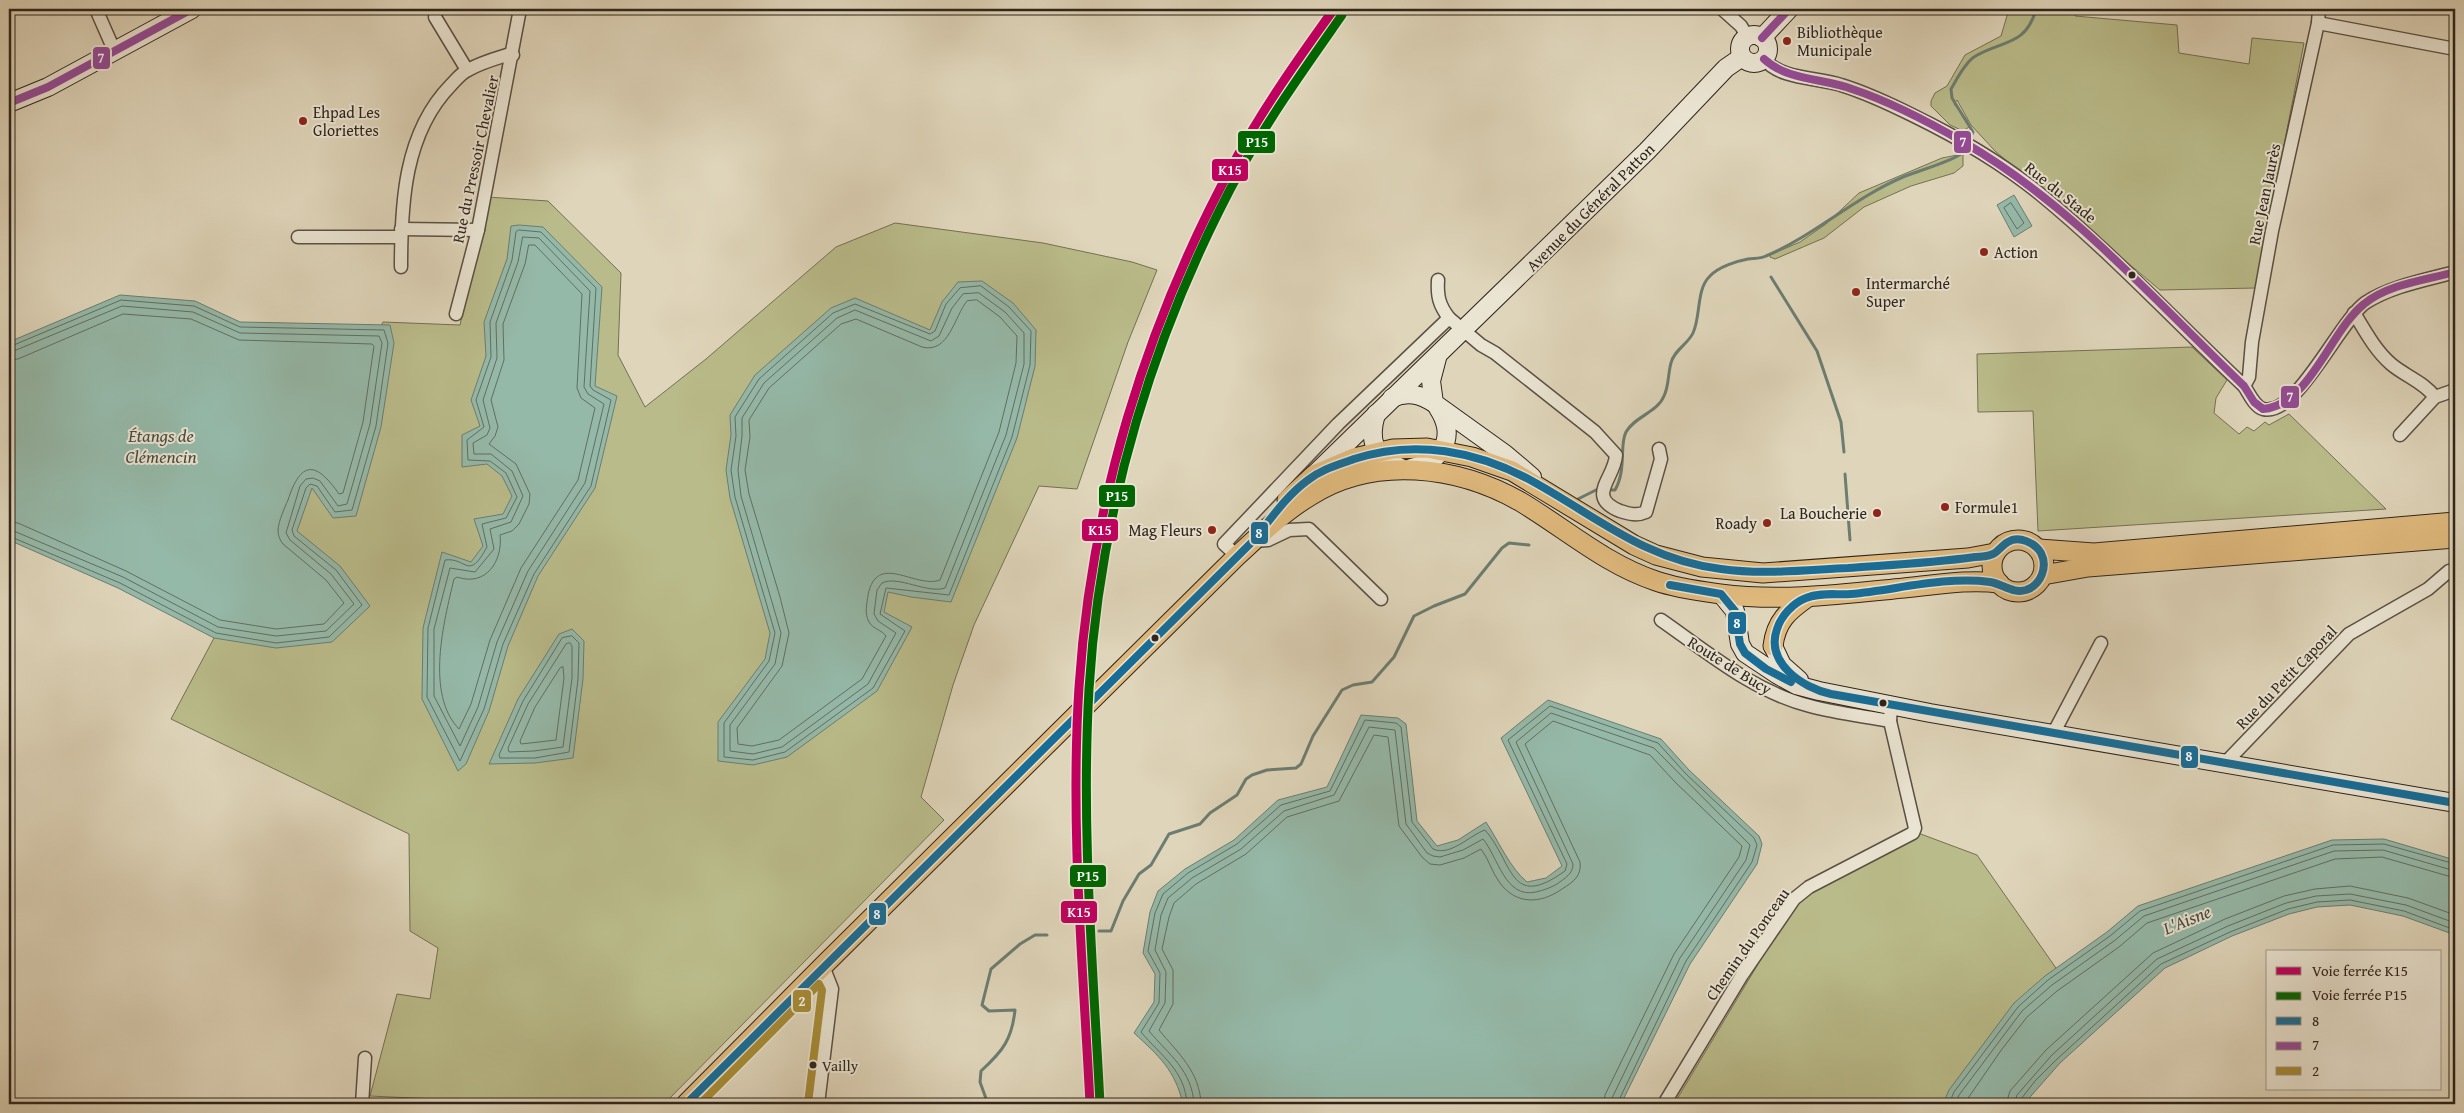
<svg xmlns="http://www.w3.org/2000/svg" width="2464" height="1113" font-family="'Gentium Book Plus',serif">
  <rect width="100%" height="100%" fill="#dfd5ba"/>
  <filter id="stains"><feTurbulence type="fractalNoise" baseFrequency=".004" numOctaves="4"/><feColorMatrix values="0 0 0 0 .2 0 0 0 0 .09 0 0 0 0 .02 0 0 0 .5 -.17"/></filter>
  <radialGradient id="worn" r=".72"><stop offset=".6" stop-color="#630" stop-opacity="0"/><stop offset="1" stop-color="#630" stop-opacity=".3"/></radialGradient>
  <g fill="#babb8a" stroke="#747053">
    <path d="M2009 9H2075V16L2177 25 2179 53 2249 64 2252 38 2304 43 2256 288 2160 290 1995 151 1971 125 1957 100 1954 104 1967 120 1969 127 1963 131 1950 125 1931 106V101L1935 93 1947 86 1965 55 2001 36Z"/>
    <path d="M1963 154V166L1954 173 1911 186 1864 207 1824 238 1775 259 1770 257V255L1800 242 1826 224 1859 193 1942 158Z"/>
    <path d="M487 197 548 201 621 273 618 355 645 407 706 359 836 247 895 223 1043 243 1132 262 1157 270 1128 342 1077 489 1039 486 974 625 953 685 921 797 944 820 664 1104H443L434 1099 370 1096 397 994 430 999 438 948 410 931 409 834 171 719 214 638 277 533 383 322 460 325Z"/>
    <path d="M2192 347 2227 380 2216 398 2214 413 2239 434 2247 427 2254 431 2265 422 2269 425 2289 414 2386 509 2038 531 2033 411 1978 412 1977 354Z"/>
    <path d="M1918 833 1977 855 2065 981 1980 1104H1674L1799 896Z"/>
  </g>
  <g fill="#95b9a9" stroke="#6c7d71">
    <path d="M2014 195 2032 226 2014 237 1997 205Z"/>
    <path d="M519 225 543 227 602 287 595 386 617 396 595 488 538 576 508 646 489 711 466 764 458 771 422 699 423 628 442 552 471 562 483 546 474 519 503 514 512 496 502 476 487 464 462 467V435L480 426 471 400 486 356 484 322 507 259 511 226Z"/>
    <path d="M982 281 1013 303 1036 330 1035 366 1017 438 951 602 911 597 888 592 884 612 912 627 877 691 787 757 753 765 718 761V722L765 659 770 633 730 498 726 470 731 435 730 415 755 375 831 308 855 298 930 330 942 302 958 282Z"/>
    <path d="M120 295 195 301 240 322 390 325 394 343 381 427 356 516 333 518 312 488 297 531 340 566 370 606 332 642 276 648 214 638 118 588 9 540V342Z"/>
    <path d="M572 629 584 641 583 679 573 758 535 763 489 764 518 699 559 634Z"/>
    <path d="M1548 700 1661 739 1689 770 1759 836 1762 844 1757 864 1690 964 1621 1104H1183C1175 1070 1159 1056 1134 1033L1154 1002 1155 974 1143 953 1150 912 1158 891 1185 869 1234 840 1278 800 1327 787 1361 715 1398 718 1406 724 1417 821 1437 846 1458 840 1486 822C1499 842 1510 868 1527 882L1546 878 1562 866 1501 738Z"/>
    <path d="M2384 839 2455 860V935L2403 916 2350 905 2317 907 2289 914 2232 936 2165 968 2060 1063 2024 1104H1943L1949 1090 2014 1003 2045 976 2107 932 2138 906 2332 840Z"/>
  </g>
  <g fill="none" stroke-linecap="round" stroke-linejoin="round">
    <g stroke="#626e62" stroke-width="1">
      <path d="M2011 203 2024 223 2017 229 2004 208Z"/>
      <path d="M519 230 541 232 596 288 590 386 593 390 611 400 591 486 534 574 503 644 484 709 460 761 427 697 428 628 445 560C467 557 468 582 487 547L482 524 506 518 517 497 506 473 490 461 468 460 467 440 484 427 476 400 491 357 490 322 512 260 516 232Z"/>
      <path d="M523 237 539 238 590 291 584 387 588 394 604 404 585 483 528 571 497 642 478 707 460 746 434 696V629L450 568 475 572 494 549 490 529 511 522 523 496 512 471 491 454H474L473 443 487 435 490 428 483 400 497 358 496 323 518 262Z"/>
      <path d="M529 245H535L582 294 577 388 581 398 595 408 578 480 521 568 490 640 471 704 459 729C425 694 444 621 454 579L457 577C486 587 503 561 500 535L512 531 519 524 529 504 530 494 516 464 489 444 495 436 498 427 491 400 504 360 503 324 525 264Z"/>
      <path d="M981 286 1009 307 1031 331 1030 365 1012 437 949 595 886 588 880 614 905 631 873 688 785 752 753 760 724 757V723L769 661 775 633 735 497 731 470 736 436 735 417 759 379 833 313 855 304 930 334 935 331 946 304 960 288Z"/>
      <path d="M979 293 1005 312 1024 333V364L1006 435 945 588C927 594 898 575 882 583L877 590 874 614 878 621 896 633 868 684 782 747 753 754 730 751V725L775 664 781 633 741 496 738 470 742 436V418L764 383 837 318 855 310 931 341 939 336 952 308 963 294Z"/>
      <path d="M977 300 1000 317 1017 336 1016 363 999 432 940 580C915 589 877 551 868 595 867 604 864 613 869 622 873 629 882 630 886 636L862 679 779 740 752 746 738 744 737 728 782 666 789 633 780 597 749 494 745 470 750 437 749 420 769 388 841 324 856 319 922 347C949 354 954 317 967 301Z"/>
      <path d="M9 347 121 300 194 306 240 327 384 330 388 343 376 426 352 510 335 512 317 486 310 484 306 488 292 530 294 536 336 570 362 605 329 637 276 643 216 633 120 583 9 536"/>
      <path d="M9 353 122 306 193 312 240 333 379 336 382 343 370 424 347 504 338 506 320 481 313 478 306 479 300 486 286 533 290 540 331 574 354 604 326 631 276 636 218 627 123 577 9 529"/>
      <path d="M9 360 18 359 123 314 191 319 239 340 372 344 374 346 363 422 343 493 339 494C316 461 301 460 288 500 284 509 279 520 278 530 278 536 280 540 283 544L326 580 344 603 324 624 276 629 220 620 126 571 18 523 9 522"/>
      <path d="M572 636 579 643 578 679 569 752 535 758H500L499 755 523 701 562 638Z"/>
      <path d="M570 643 572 646V678L563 747 534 751 509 752 508 748 528 704 566 644Z"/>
      <path d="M563 667 564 678 556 740 521 744 520 741 535 707 560 668Z"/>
      <path d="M1187 1104C1185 1070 1161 1056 1141 1032L1159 1003 1160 973 1148 951 1155 913 1163 894 1188 873 1237 844 1281 805 1330 791 1365 720 1396 723 1401 727 1412 822 1433 849C1450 857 1470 835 1485 830 1514 863 1509 911 1565 871L1567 864 1508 740 1550 706 1658 743 1686 774 1754 838 1757 845 1752 862 1686 961 1617 1104"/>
      <path d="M1194 1104C1192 1070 1169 1055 1149 1031L1165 1003 1166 972 1155 950 1161 915 1168 898 1192 878 1241 849 1284 811 1334 795 1369 727 1395 730 1406 824 1427 853 1433 856 1440 857 1463 850 1483 839C1498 857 1505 899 1536 892 1544 890 1550 888 1557 884 1565 878 1573 874 1573 864L1516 742 1551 713 1654 748 1750 845 1746 860 1680 958 1612 1098 1611 1104"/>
      <path d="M1201 1104C1200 1072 1178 1053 1159 1030L1173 1004V970L1162 949 1169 917 1174 903 1196 884 1246 854 1287 817 1339 801 1374 735 1388 737 1399 826 1422 857 1430 864 1440 865 1464 858 1481 849C1489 859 1492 873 1500 883 1516 905 1541 904 1562 889 1573 882 1582 876 1580 862L1525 744 1553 721 1650 755 1676 783 1742 846 1739 857 1674 954 1605 1095 1604 1104"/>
      <path d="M1949 1104 1954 1092 2018 1007 2048 980 2110 936 2140 911 2333 845 2384 844 2455 864"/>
      <path d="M1955 1104 1959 1095 2022 1011 2052 985 2114 941 2144 916 2334 851 2383 850 2455 871"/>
      <path d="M1964 1104 2002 1049 2027 1017 2057 991 2119 947 2147 923 2335 859 2382 857 2455 878"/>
      <path d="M2006 1104 2010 1091 2046 1050 2153 953 2225 919 2284 896 2315 889 2350 886 2408 898 2455 915"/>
      <path d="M2014 1104 2017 1095 2052 1055 2157 959 2228 926 2286 903 2316 896 2350 894 2406 905 2455 923"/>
      <path d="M2020 1104 2021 1099 2035 1081 2056 1060 2161 964 2230 932 2288 909 2317 902 2350 900 2404 911 2455 930"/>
    </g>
    <g stroke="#6c7d71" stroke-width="3">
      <path d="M1970 138 1973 132 1952 98 1951 89C1957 79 1964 64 1974 57 2001 40 2026 47 2036 9"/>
      <path d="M1771 277 1817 351 1841 422 1844 452"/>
      <path d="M1845 474 1850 540"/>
      <path d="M1612 490H1615C1627 469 1619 445 1626 432 1635 416 1657 413 1664 396 1669 386 1668 373 1671 363 1674 350 1688 344 1693 333 1701 316 1696 289 1710 276 1718 267 1737 261 1748 259 1754 258 1760 259 1766 256 1815 235 1854 198 1903 177 1915 172 1956 160 1962 153"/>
      <path d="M1578 499 1598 489"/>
      <path d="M1099 931H1111L1123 901 1139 874 1151 865 1169 834 1200 824 1210 813 1237 795 1246 779 1252 775 1267 770 1296 768 1301 764 1313 736 1342 690 1353 685 1372 682 1394 657 1414 616 1434 606 1465 594 1502 548 1509 543 1529 545"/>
      <path d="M988 1104 980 1082 981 1071C1003 1051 1012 1039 1015 1010L989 1011 982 1005 991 969 1020 944 1035 935H1047"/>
    </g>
    <defs>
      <g id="street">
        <path d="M96 9 114 50"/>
        <path d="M1722 9 1741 26 1747 36"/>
        <path d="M435 17 467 70"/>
        <path d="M2318 23 2455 49"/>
        <path d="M1764 59C1781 80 1817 77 1841 85 1867 93 1890 104 1914 116 1957 137 2002 163 2040 194 2112 253 2176 322 2244 386 2249 393 2254 406 2263 409 2296 418 2339 322 2365 303 2391 286 2426 280 2455 272"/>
        <path d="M401 229 478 230"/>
        <path d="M298 237H401"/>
        <path d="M401 267C401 204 404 133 451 85 456 80 461 73 468 70 480 63 494 59 507 55H513"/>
        <path d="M1438 280C1437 296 1439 305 1449 318"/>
        <path d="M2354 313C2365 331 2375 350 2391 364 2405 376 2424 382 2435 397"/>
        <path d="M456 314 478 230 520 9"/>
        <path d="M2244 386 2249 377 2252 342 2272 231 2318 23 2319 9"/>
        <path d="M2400 435 2435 397 2455 390"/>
        <path d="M1254 541 1268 540 1289 530 1309 529 1381 599"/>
        <path d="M1237 556 1224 544 1338 424 1449 318 1481 345 1495 353 1595 432 1616 455C1615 478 1585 497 1620 511 1629 514 1637 516 1646 512L1661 459 1659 449"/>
        <path d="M1661 620C1707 652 1754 692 1810 706 1836 713 1863 716 1890 721"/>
        <path d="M2053 734 2101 643"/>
        <path d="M2229 764 2230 758 2349 634 2428 589 2449 571"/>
        <path d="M362 1104 365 1058"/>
        <path d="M818 1104 832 989 823 966"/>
        <path d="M1664 1104 1742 975 1794 899 1809 887 1913 833 1915 828 1890 721 1891 707"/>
      </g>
      <g id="secondary">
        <circle cx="1754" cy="49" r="14"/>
        <path d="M1762 38 1789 9"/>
        <path d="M9 103 48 87 192 9"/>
        <path d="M1437 358 1431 381 1434 403 1505 454 1532 477"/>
        <path d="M1392 398C1407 391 1420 394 1434 403"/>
        <path d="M1376 414C1368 441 1374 457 1401 468"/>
        <path d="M1411 468C1443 461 1457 437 1438 408"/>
        <path d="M1316 473 1647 151 1726 68 1742 57"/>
        <path d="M1721 594 1735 611 1740 644 1745 653 1778 675 1796 685 1819 691 1930 713 2455 803"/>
        <path d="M1773 646 1782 665 1799 680"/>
      </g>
      <g id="primary">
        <path d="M1287 500 1314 475 1354 458 1393 449 1427 448 1472 457 1512 471 1634 545 1656 555 1702 567 1763 573 1968 558 1995 553"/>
        <circle cx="2018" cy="566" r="26"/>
        <path d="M2039 549 2094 553 2455 522"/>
        <path d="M2043 575 2088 567 2455 538"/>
        <path d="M1773 646C1776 621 1788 611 1808 597"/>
        <path d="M686 1104 823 966 1237 556C1260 535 1283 512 1310 496 1374 455 1458 466 1521 502 1566 529 1605 564 1656 581 1676 588 1699 591 1720 594 1782 602 1843 594 1904 588 1936 585 1967 579 1999 583"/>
      </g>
    </defs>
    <use href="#street" stroke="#5b5044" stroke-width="15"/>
    <use href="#secondary" stroke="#2f241c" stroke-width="20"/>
    <use href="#primary" stroke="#2f241c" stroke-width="21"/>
    <use href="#street" stroke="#eae4d2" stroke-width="12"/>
    <use href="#secondary" stroke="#eae4d2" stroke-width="18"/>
    <use href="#primary" stroke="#e0ba7d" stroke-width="19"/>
    <defs>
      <g id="bus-1">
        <path d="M1670 585 1721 594 1735 611 1740 644 1745 653 1766 669 1791 682"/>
        <path d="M686 1104 1253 541C1270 520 1286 496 1308 480 1322 469 1338 465 1354 459 1415 439 1477 451 1532 481 1596 516 1645 560 1721 569 1763 575 1806 570 1848 568 1890 565 1932 563 1975 557 1981 557 1988 556 1993 554 1999 551 2002 545 2008 542 2019 535 2035 543 2041 553 2048 567 2041 585 2026 590 2013 594 2003 584 1990 582 1944 576 1896 590 1851 594 1836 595 1820 592 1806 598 1793 603 1781 616 1777 629 1765 663 1803 688 1831 694L2455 803"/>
      </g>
      <g id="bus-2">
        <path d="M1762 38 1789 9"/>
        <path d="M1764 59C1788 81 1823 78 1852 89 1891 102 1929 122 1965 143 2072 205 2155 301 2244 386L2254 402 2263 409C2310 405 2330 331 2364 304 2388 284 2426 280 2455 272"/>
        <path d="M9 103 48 87 192 9"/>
      </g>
      <path id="bus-3" d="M700 1104 819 984 822 990 808 1103"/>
    </defs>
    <use href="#bus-1" stroke="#eae4d2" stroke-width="11"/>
    <use href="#bus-2" stroke="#eae4d2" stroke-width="11"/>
    <use href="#bus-3" stroke="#eae4d2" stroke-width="11"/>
    <use href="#bus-1" stroke="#186d97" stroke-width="8"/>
    <use href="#bus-2" stroke="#954b97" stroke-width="8"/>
    <use href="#bus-3" stroke="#a68b35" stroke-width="8"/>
    <defs>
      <path id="rail-1" d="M1090 1104C1083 966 1070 826 1079 687 1091 504 1145 326 1233 164 1262 110 1298 59 1334 9"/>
      <path id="rail-2" d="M1100 1104C1093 966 1081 827 1089 689 1100 507 1154 329 1241 169 1271 115 1307 65 1342 15"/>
    </defs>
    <use href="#rail-1" stroke="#eae4d2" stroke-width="12"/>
    <use href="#rail-2" stroke="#eae4d2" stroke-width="12"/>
    <use href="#rail-1" stroke="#bf005f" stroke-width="9"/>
    <use href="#rail-2" stroke="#060" stroke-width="9"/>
  </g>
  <g fill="#8f2418" stroke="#eae4d2" stroke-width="2">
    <circle cx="1787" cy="41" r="5"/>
    <circle cx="303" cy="121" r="5"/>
    <circle cx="1984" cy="252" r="5"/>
    <circle cx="1856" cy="292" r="5"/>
    <circle cx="1945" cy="507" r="5"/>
    <circle cx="1877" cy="513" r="5"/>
    <circle cx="1767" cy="523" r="5"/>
    <circle cx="1212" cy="530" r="5"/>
  </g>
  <g fill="#2f241c" stroke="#eae4d2" stroke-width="2">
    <circle cx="2132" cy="275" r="4.5"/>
    <circle cx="1155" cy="638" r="4.5"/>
    <circle cx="1883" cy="703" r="4.5"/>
    <circle cx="813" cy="1065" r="4.5"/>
  </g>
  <g text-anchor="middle" stroke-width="4" stroke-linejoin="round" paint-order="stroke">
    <g font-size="15" fill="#2f241c" stroke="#eae4d2" text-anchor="start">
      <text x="822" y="1071">Vailly</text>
    </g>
    <g font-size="16" fill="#2f241c" stroke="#eae4d2" text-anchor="start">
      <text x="1797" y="38">Bibliothèque<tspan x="1797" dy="18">Municipale</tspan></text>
      <text x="313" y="118">Ehpad Les<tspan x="313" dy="18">Gloriettes</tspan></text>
      <text x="1994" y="258">Action</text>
      <text x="1866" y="289">Intermarché<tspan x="1866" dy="18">Super</tspan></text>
      <text x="1955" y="513">Formule1</text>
      <text x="1867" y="519" text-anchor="end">La Boucherie</text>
      <text x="1757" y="529" text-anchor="end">Roady</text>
      <text x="1202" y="536" text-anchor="end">Mag Fleurs</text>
    </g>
    <g font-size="16" fill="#2f241c" stroke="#eae4d2">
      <text transform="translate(475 159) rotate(-78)" y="6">Rue du Pressoir Chevalier</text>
      <text transform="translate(2061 192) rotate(39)" y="6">Rue du Stade</text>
      <text transform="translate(2264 194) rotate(-78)" y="6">Rue Jean Jaurès</text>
      <text transform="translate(1590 207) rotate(-45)" y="6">Avenue du Général Patton</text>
      <text transform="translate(1730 665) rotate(32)" y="6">Route de Bucy</text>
      <text transform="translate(2286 677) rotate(-46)" y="6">Rue du Petit Caporal</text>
      <text transform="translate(1747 944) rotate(-55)" y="6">Chemin du Ponceau</text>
    </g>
    <g font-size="18" font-style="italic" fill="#48493f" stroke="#eae4d2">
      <text x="161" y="442">Étangs de<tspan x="161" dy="21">Clémencin</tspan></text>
      <text transform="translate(2187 920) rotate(-22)" y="6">L'Aisne</text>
    </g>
  </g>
  <g stroke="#eae4d2" stroke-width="2">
    <rect x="92" y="46" width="19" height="24" rx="5" fill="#954b97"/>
    <rect x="1953" y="130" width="19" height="24" rx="5" fill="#954b97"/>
    <rect x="1237" y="130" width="39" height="24" rx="5" fill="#060"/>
    <rect x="1211" y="158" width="38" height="24" rx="5" fill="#bf005f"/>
    <rect x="2280" y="385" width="20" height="24" rx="5" fill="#954b97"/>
    <rect x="1098" y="484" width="38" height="24" rx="5" fill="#060"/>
    <rect x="1081" y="518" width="38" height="24" rx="5" fill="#bf005f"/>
    <rect x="1250" y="521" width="19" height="24" rx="5" fill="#186d97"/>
    <rect x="1727" y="611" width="20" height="24" rx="5" fill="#186d97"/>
    <rect x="2180" y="745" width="19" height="24" rx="5" fill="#186d97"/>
    <rect x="1069" y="864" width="38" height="24" rx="5" fill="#060"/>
    <rect x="1060" y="900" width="38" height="24" rx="5" fill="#bf005f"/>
    <rect x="868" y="902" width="19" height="24" rx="5" fill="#186d97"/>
    <rect x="792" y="989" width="20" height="24" rx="5" fill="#a68b35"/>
  </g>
  <g font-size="14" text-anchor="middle" font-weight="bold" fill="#fff">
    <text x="101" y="63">7</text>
    <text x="1963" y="147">7</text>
    <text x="1257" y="147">P15</text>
    <text x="1230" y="175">K15</text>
    <text x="2290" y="402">7</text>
    <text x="1117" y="501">P15</text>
    <text x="1100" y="535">K15</text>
    <text x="1259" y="538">8</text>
    <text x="1737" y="628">8</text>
    <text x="2189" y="761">8</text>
    <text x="1088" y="881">P15</text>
    <text x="1079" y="917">K15</text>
    <text x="877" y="919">8</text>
    <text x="802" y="1006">2</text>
  </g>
  <rect width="2464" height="1113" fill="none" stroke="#dfd5ba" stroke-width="30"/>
  <rect x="10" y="10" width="2444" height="1093" fill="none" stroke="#2f241c" stroke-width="2.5"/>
  <rect x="15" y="15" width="2434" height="1083" fill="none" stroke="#2f241c"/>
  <rect x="2266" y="950" width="175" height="140" fill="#eae4d2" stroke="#9f9789"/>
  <rect x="2276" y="967" width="25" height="8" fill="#bf005f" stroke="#9f9789"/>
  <text x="2312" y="976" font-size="15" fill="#2f241c">Voie ferrée K15</text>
  <rect x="2276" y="992" width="25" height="8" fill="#006600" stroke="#9f9789"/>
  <text x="2312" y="1000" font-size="15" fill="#2f241c">Voie ferrée P15</text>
  <rect x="2276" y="1017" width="25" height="8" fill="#186d97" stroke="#9f9789"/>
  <text x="2312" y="1026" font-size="15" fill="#2f241c">8</text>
  <rect x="2276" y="1042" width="25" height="8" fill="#954b97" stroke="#9f9789"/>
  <text x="2312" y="1050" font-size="15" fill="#2f241c">7</text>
  <rect x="2276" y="1067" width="25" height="8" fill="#a68b35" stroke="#9f9789"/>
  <text x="2312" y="1076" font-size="15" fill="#2f241c">2</text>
  <rect width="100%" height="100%" filter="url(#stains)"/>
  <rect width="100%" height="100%" fill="url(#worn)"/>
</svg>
